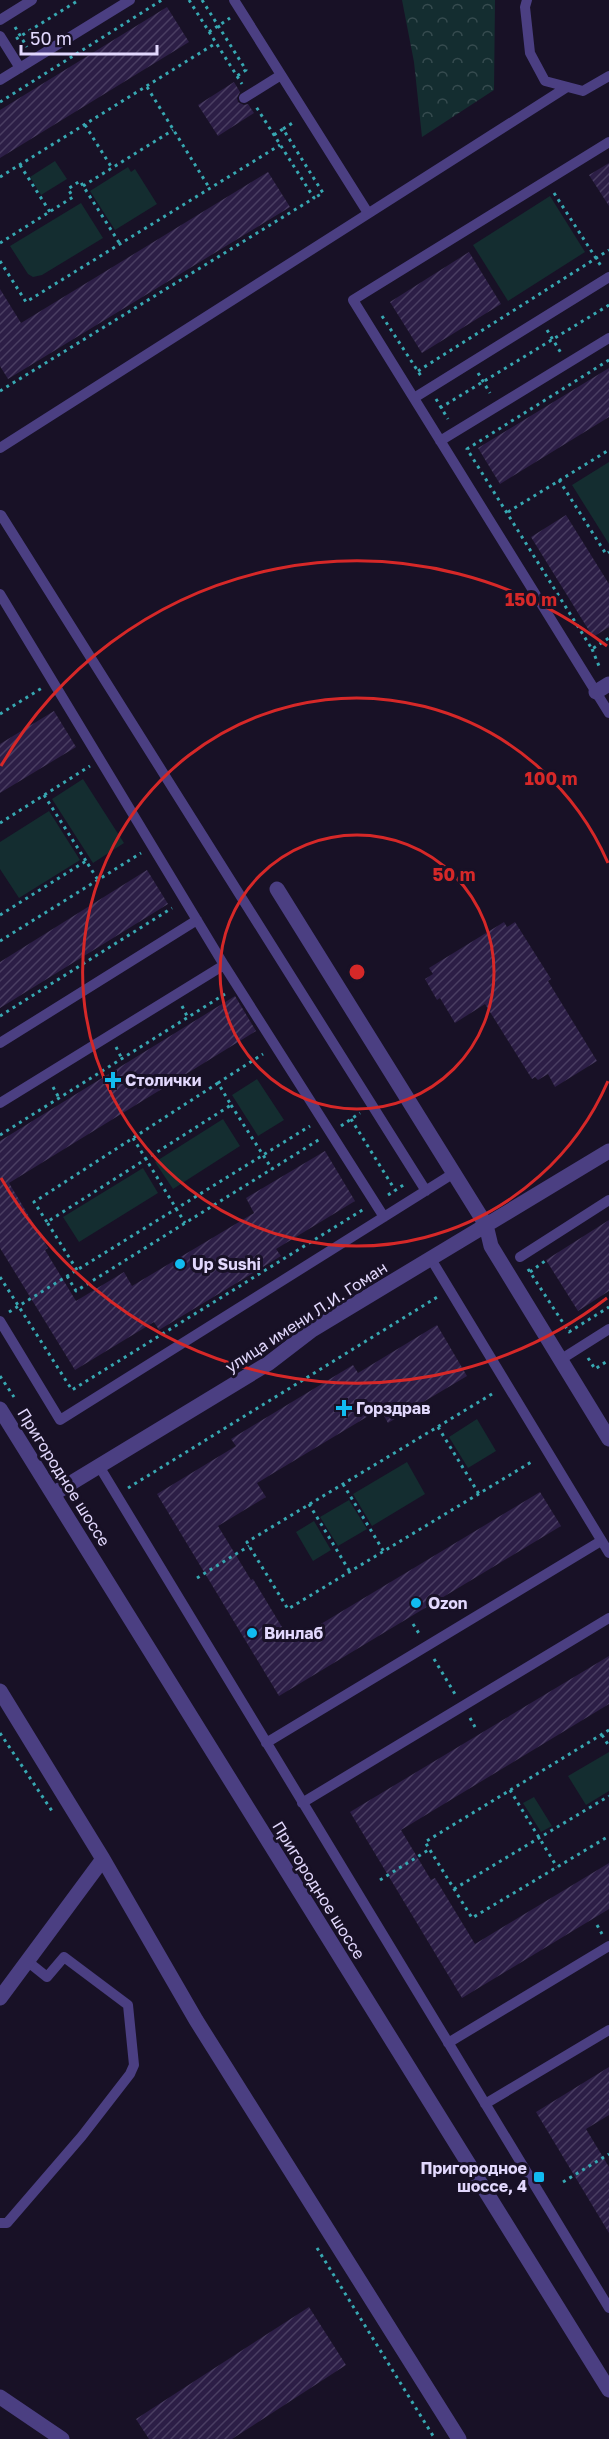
<svg xmlns="http://www.w3.org/2000/svg" width="609" height="2439" viewBox="0 0 609 2439" font-family="'Golos Text',sans-serif">
	<defs>
		<pattern id="forest-crowns" width="20" height="18" patternUnits="userSpaceOnUse" patternTransform="scale(1.5)"><rect width="20" height="18" fill="#142d30"/><path d="M2 6a3 3 0 1 1 6 0M12 15a3 3 0 1 1 6 0" fill="none" stroke="#364b4f"/></pattern>
		<pattern id="building-hatch" width="6" height="6" patternUnits="userSpaceOnUse" patternTransform="scale(1.5)"><rect width="6" height="6" fill="#2c1e46"/><path d="M-1 1l2-2M0 6l6-6M5 7l2-2" fill="none" stroke="#4a3e62"/></pattern>
	</defs>
	<rect width="100%" height="100%" fill="#181126"/>
	<path fill="#142d30" d="M55,161L67,179L41,195L30,177Z
		M128,167L131,172L135,169L157,204L115,230L90,191Z
		M550,196L585,252L508,301L473,245Z
		M81,203L103,238L42,275L33,277L28,274L10,246Z
		M609,462V544L572,485Z
		M83,779L124,843L93,863L52,799Z
		M49,811L80,860L19,898L0,869V842Z
		M257,1079L284,1120L258,1136L232,1095Z
		M223,1119L240,1146L173,1189L155,1162Z
		M143,1168L158,1193L79,1242L63,1217Z
		M477,1419L496,1451L468,1468L449,1437Z
		M407,1462L425,1494L372,1526L353,1494Z
		M349,1500L367,1529L338,1546L320,1517Z
		M314,1521L331,1550L313,1561L296,1532Z
		M609,1752V1791L586,1805L568,1776Z
		M534,1797L552,1826L541,1832L523,1803Z"/>
	<path fill="url(#forest-crowns)" d="M402,0H495L494,90L422,137L414,62Z"/>
	<path fill="url(#building-hatch)" d="M167,7L189,42L0,158V110Z
		M234,82L240,92L237,98L238,102L244,105L248,104L254,113L218,136L198,105Z
		M609,163V206L589,175Z
		M268,172L290,207L8,379L0,366V289L21,323Z
		M469,252L501,304L422,353L390,302Z
		M609,368V417L500,484L478,448Z
		M566,515L609,584V627L593,637L531,537Z
		M54,711L76,747L0,793V744Z
		M147,870L168,904L0,1008V962Z
		M504,922L507,927L515,922L551,979L548,981L597,1061L555,1087L548,1074L538,1080L535,1077L532,1079L485,1004L455,1023L440,998L437,1000L425,979L433,974L429,968Z
		M235,996L256,1031L9,1183L48,1248L45,1250L76,1301L124,1272L132,1286L254,1213L246,1198L325,1151L355,1201L276,1249L281,1256L159,1330L154,1322L75,1370L0,1248V1141Z
		M609,1220V1291L578,1311L546,1260Z
		M437,1325L467,1376L388,1423L380,1409L257,1483L266,1497L218,1526L251,1580L253,1579L291,1642L540,1492L561,1526L279,1696L157,1494L236,1446L231,1439L353,1365L358,1373Z
		M609,1656V1704L401,1830L431,1880L435,1878L475,1944L609,1863V1909L462,1998L350,1812Z
		M609,2067V2115L586,2129L609,2167V2233L536,2112Z
		M309,2307L346,2365L232,2439H149L136,2419Z"/>
	<g fill="none" stroke-linecap="round" stroke-linejoin="round">
		<path stroke="#37a8b2" stroke-width="3" stroke-dasharray="3 4.5" stroke-linecap="butt" d="M189,0L242,84
			M202,0L246,70L237,76
			M15,27L27,47
			M209,32L230,18
			M16,39L79,0
			M147,87L210,189
			M0,102L162,0
			M85,125L112,168
			M283,129L294,122
			M274,135L283,129L323,193L314,198
			M20,165L50,212
			M0,177L216,43
			M83,186L173,130
			M554,193L601,266
			M0,243L73,197L68,189L80,181L120,244
			M0,261L26,302L280,145
			M382,316L421,376
			M547,330L561,353
			M609,360L467,449L592,649L609,638
			M418,371L609,250
			M478,373L490,393
			M0,391L314,198L255,105
			M436,399L448,419
			M440,408L609,305
			M559,480L606,554L609,552
			M508,512L609,450
			M592,649L599,666
			M0,714L42,688
			M44,795L86,861
			M0,823L90,766
			M0,915L86,861L98,880
			M0,941L141,853
			M182,1006L188,1018
			M0,1016L172,908
			M116,1047L122,1059
			M53,1087L59,1098
			M231,1105L272,1169
			M351,1119L395,1190
			M341,1126L360,1113
			M0,1135L225,994
			M133,1138L185,1223
			M388,1195L405,1184
			M47,1222L34,1202L218,1083
			M528,1269L569,1332L609,1307
			M77,1270L47,1222L231,1105L218,1083L263,1054
			M530,1272L545,1261L543,1258
			M67,1276L76,1291L320,1139
			M0,1277L72,1390L364,1209
			M9,1312L310,1126
			M588,1358L595,1369L609,1360
			M0,1376L14,1397
			M492,1394L247,1542L249,1546L288,1609L533,1461
			M438,1427L479,1494
			M343,1484L384,1552
			M128,1488L439,1296
			M309,1504L350,1572
			M197,1578L249,1546
			M413,1624L420,1635
			M434,1659L455,1694
			M470,1718L475,1727
			M609,1730L425,1842L472,1918L609,1836
			M0,1733L54,1814
			M602,1735L609,1746
			M510,1790L557,1867
			M380,1880L430,1849
			M454,1889L609,1796
			M597,1925L602,1934
			M563,2182L609,2154
			M317,2248L435,2439"/>
		<path stroke="#4b3f82" stroke-width="10" d="M234,0L368,213
			M527,0L525,7L530,53L545,81L583,91L609,76
			M0,20L32,0
			M0,36L20,68
			M0,80L130,0
			M244,98L281,75
			M609,142L353,300L609,713
			M414,398L609,277
			M440,441L609,338
			M0,448L567,87
			M1,515L426,1191
			M0,594L224,965
			M0,1043L197,920
			M0,1103L224,965L384,1217
			M520,1257L609,1200
			M431,1259L609,1553
			M0,1321L60,1420L454,1173
			M560,1360L609,1329
			M99,1466L609,2308
			M266,1743L601,1541
			M302,1803L609,1618
			M448,2043L609,1946
			M485,2104L609,2030
			M0,2223H7L82,2136L130,2074L134,2065L128,2005L64,1957L47,1977L27,1961"/>
		<path stroke="#4b3f82" stroke-width="15" d="M596,692L609,684
			M277,889L486,1225L491,1246L609,1439
			M0,1409L609,2390
			M53,1494L269,1363L312,1330L609,1151
			M0,1691L103,1859L196,2020L459,2439
			M0,1998L103,1859
			M0,2397L62,2439"/>
	</g>
	<g fill="none" stroke="#d62828" stroke-width="3">
		<circle cx="357" cy="972" r="137"/>
		<path d="M608 1081A274 274 0 1 1 608 863"/>
		<path d="M607 1298A411 411 0 0 1 1 1178M1 766A411 411 0 0 1 607 646"/>
	</g>
	<g fill="#11bbf0" stroke="#181126" stroke-width="2">
		<path d="M110 1071h6v6h6v6h-6v6h-6v-6h-6v-6h6z"/>
		<circle cx="180" cy="1264" r="6"/>
		<path d="M341 1399h6v6h6v6h-6v6h-6v-6h-6v-6h6z"/>
		<circle cx="416" cy="1603" r="6"/>
		<circle cx="252" cy="1633" r="6"/>
		<rect x="533" y="2171" width="12" height="12" rx="3"/>
	</g>
	<g text-anchor="middle" dominant-baseline="central" stroke-width="6" stroke-linejoin="round" paint-order="stroke">
		<g font-size="16" font-weight="bold" fill="#e2d8fd" stroke="#181126" text-anchor="start">
			<text x="125" y="1080">Столички</text>
			<text x="192" y="1264">Up Sushi</text>
			<text x="356" y="1408">Горздрав</text>
			<text x="428" y="1603">Ozon</text>
			<text x="264" y="1633">Винлаб</text>
			<text x="527" y="2168" text-anchor="end">Пригородное<tspan x="527" dy="18">шоссе, 4</tspan></text>
		</g>
		<g font-size="16" fill="#e2d8fd" stroke="#181126">
			<text transform="translate(306 1317) rotate(-33)">улица имени Л.И. Гоман</text>
			<text transform="translate(64 1477) rotate(58)">Пригородное шоссе</text>
			<text transform="translate(319 1890) rotate(58)">Пригородное шоссе</text>
		</g>
	</g>
	<circle cx="357" cy="972" r="9" fill="#d62828" stroke="#181126" stroke-width="3"/>
	<g font-size="18" text-anchor="middle" font-weight="bold" fill="#d62828" stroke="#181126" stroke-width="6" stroke-linejoin="round" paint-order="stroke">
		<text x="531" y="606">150 m</text>
		<text x="551" y="785">100 m</text>
		<text x="454" y="881">50 m</text>
	</g>
	<path d="M21 45v9h136v-9" fill="none" stroke="#e2d8fd" stroke-width="3"/>
	<text x="30" y="45" font-size="18" fill="#e2d8fd" stroke="#181126" stroke-width="4.5" paint-order="stroke">50 m</text>
</svg>
